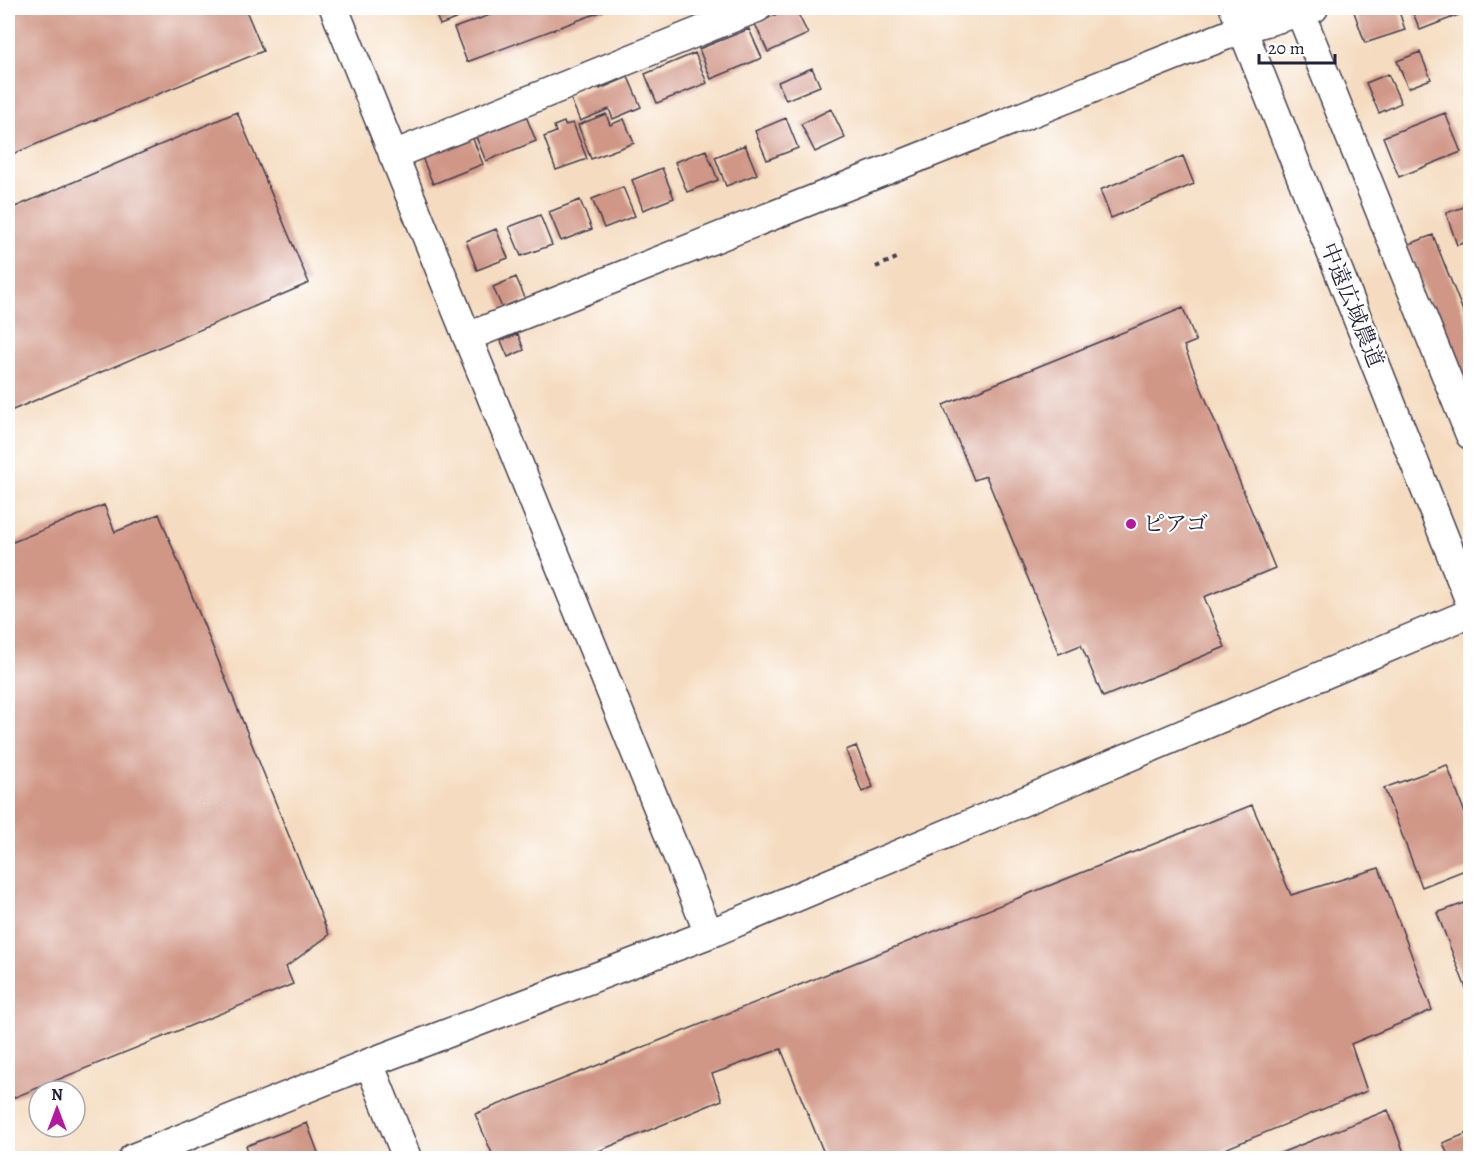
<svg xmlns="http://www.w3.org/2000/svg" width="1478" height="1166" viewBox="0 0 1478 1166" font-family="Alegreya,'Noto Serif JP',serif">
	<rect width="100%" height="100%" fill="#fff"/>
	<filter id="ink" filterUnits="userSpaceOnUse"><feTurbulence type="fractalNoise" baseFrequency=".0167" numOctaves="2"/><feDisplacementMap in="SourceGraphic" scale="12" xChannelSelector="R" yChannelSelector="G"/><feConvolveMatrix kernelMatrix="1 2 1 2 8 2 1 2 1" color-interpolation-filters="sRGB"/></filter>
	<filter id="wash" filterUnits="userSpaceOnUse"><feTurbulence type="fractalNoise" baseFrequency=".008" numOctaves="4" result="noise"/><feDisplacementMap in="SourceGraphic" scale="24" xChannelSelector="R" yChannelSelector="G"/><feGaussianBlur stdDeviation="1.35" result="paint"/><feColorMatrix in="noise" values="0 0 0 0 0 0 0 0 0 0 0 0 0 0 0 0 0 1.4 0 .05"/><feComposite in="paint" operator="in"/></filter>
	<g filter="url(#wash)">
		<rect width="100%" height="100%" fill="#f5dcc0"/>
		<g id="blocks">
			<path fill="#d09686" d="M8,8H245L263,51L8,156Z
				M433,8H465L468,14L440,25Z
				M509,8H611L467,62L454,28Z
				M792,8H795L808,34L768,52L755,24Z
				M1358,8H1398L1405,30L1365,43L1353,9Z
				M1411,8H1458L1461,14L1420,30Z
				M749,29L762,58L711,79L699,49Z
				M1420,52L1431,79L1408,88L1397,61Z
				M695,53L707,83L657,103L645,74Z
				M812,68L820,86L786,100L778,82Z
				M1388,74L1401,103L1379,113L1366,83Z
				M628,77L641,107L613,119L609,109L580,121L570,97L599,85L600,89Z
				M831,109L845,138L815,152L801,124Z
				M524,111L536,141L486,161L474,132Z
				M237,112L309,283L8,412V210Z
				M1445,113L1461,152L1399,177L1383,137Z
				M606,114L610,125L624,119L634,143L591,159L578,125Z
				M786,118L798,148L767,160L755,131Z
				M564,122L565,125L573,123L587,159L556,170L544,137L556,132L554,126Z
				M471,134L483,164L433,184L421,155Z
				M745,145L757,174L726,186L715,157Z
				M706,150L718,180L687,192L675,162Z
				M1183,156L1194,184L1111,218L1100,190Z
				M662,168L674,198L643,210L632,180Z
				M623,187L635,216L604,228L592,199Z
				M580,200L592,229L561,241L549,212Z
				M1470,205V241L1457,245L1446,213Z
				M540,215L552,245L521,256L509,227Z
				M496,229L508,258L477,270L466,241Z
				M1433,235L1470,329V405L1407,245Z
				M516,277L526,300L503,310L493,287Z
				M1183,308L1196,341L1184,346L1275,568L1204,597L1225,647L1103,697L1081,645L1059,654L986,476L974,480L943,405Z
				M518,334L524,350L508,357L501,341Z
				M104,505L115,532L159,514L329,935L286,967L293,984L8,1100V544Z
				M856,746L873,787L862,792L846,750Z
				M1447,765L1470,827V868L1422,887L1384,788Z
				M1252,805L1291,895L1379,868L1432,1010L1351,1044L1367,1091L1203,1158H826L781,1049L712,1074L722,1100L582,1158H494L475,1114Z
				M1470,901V999L1437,913Z
				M1388,1110L1406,1158H1268Z
				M307,1123L320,1158H251L246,1146Z
				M1470,1132V1158H1449L1443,1143Z"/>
		</g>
	</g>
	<g filter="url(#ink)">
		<use href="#blocks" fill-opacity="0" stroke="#423e4f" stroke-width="1.5"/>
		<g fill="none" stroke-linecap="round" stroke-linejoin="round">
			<defs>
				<path id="minor" d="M334,8L709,934
					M1234,8L1470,602
					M1300,12L1470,435
					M393,155L757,8
					M467,337L1242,29L1314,8
					M369,1063L407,1158
					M133,1158L369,1063L709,934L1470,613"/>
			</defs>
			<use href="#minor" stroke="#423e4f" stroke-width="31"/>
			<path stroke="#423e4f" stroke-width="4" stroke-dasharray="4.5 4.5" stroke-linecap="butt" d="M876,267L899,257"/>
			<use href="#minor" stroke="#fff" stroke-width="28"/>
		</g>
	</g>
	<circle fill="#b5179e" stroke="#fff" stroke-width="2" cx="1131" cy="524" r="6"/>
	<g text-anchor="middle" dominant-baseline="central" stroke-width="4.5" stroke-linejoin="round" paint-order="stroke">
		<g font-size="22" fill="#22223b" stroke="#fff">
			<text transform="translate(1352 305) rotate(68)">中遠広域農道</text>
		</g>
		<g font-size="22" fill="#22223b" stroke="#fff" text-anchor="start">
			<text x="1143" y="524">ピアゴ</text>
		</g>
	</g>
	<rect width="1478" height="1166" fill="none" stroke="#fff" stroke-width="30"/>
	<g transform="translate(57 1109)"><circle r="28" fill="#ffffff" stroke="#a7a7b1" stroke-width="1.5"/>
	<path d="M0-4.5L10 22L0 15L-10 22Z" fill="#b5179e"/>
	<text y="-9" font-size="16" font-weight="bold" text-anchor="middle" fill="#22223b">N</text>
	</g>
	<path d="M1259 54v9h76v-9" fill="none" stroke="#22223b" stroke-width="3"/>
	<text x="1268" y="54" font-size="18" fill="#22223b" stroke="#ffffff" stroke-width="4.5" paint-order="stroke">20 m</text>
</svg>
